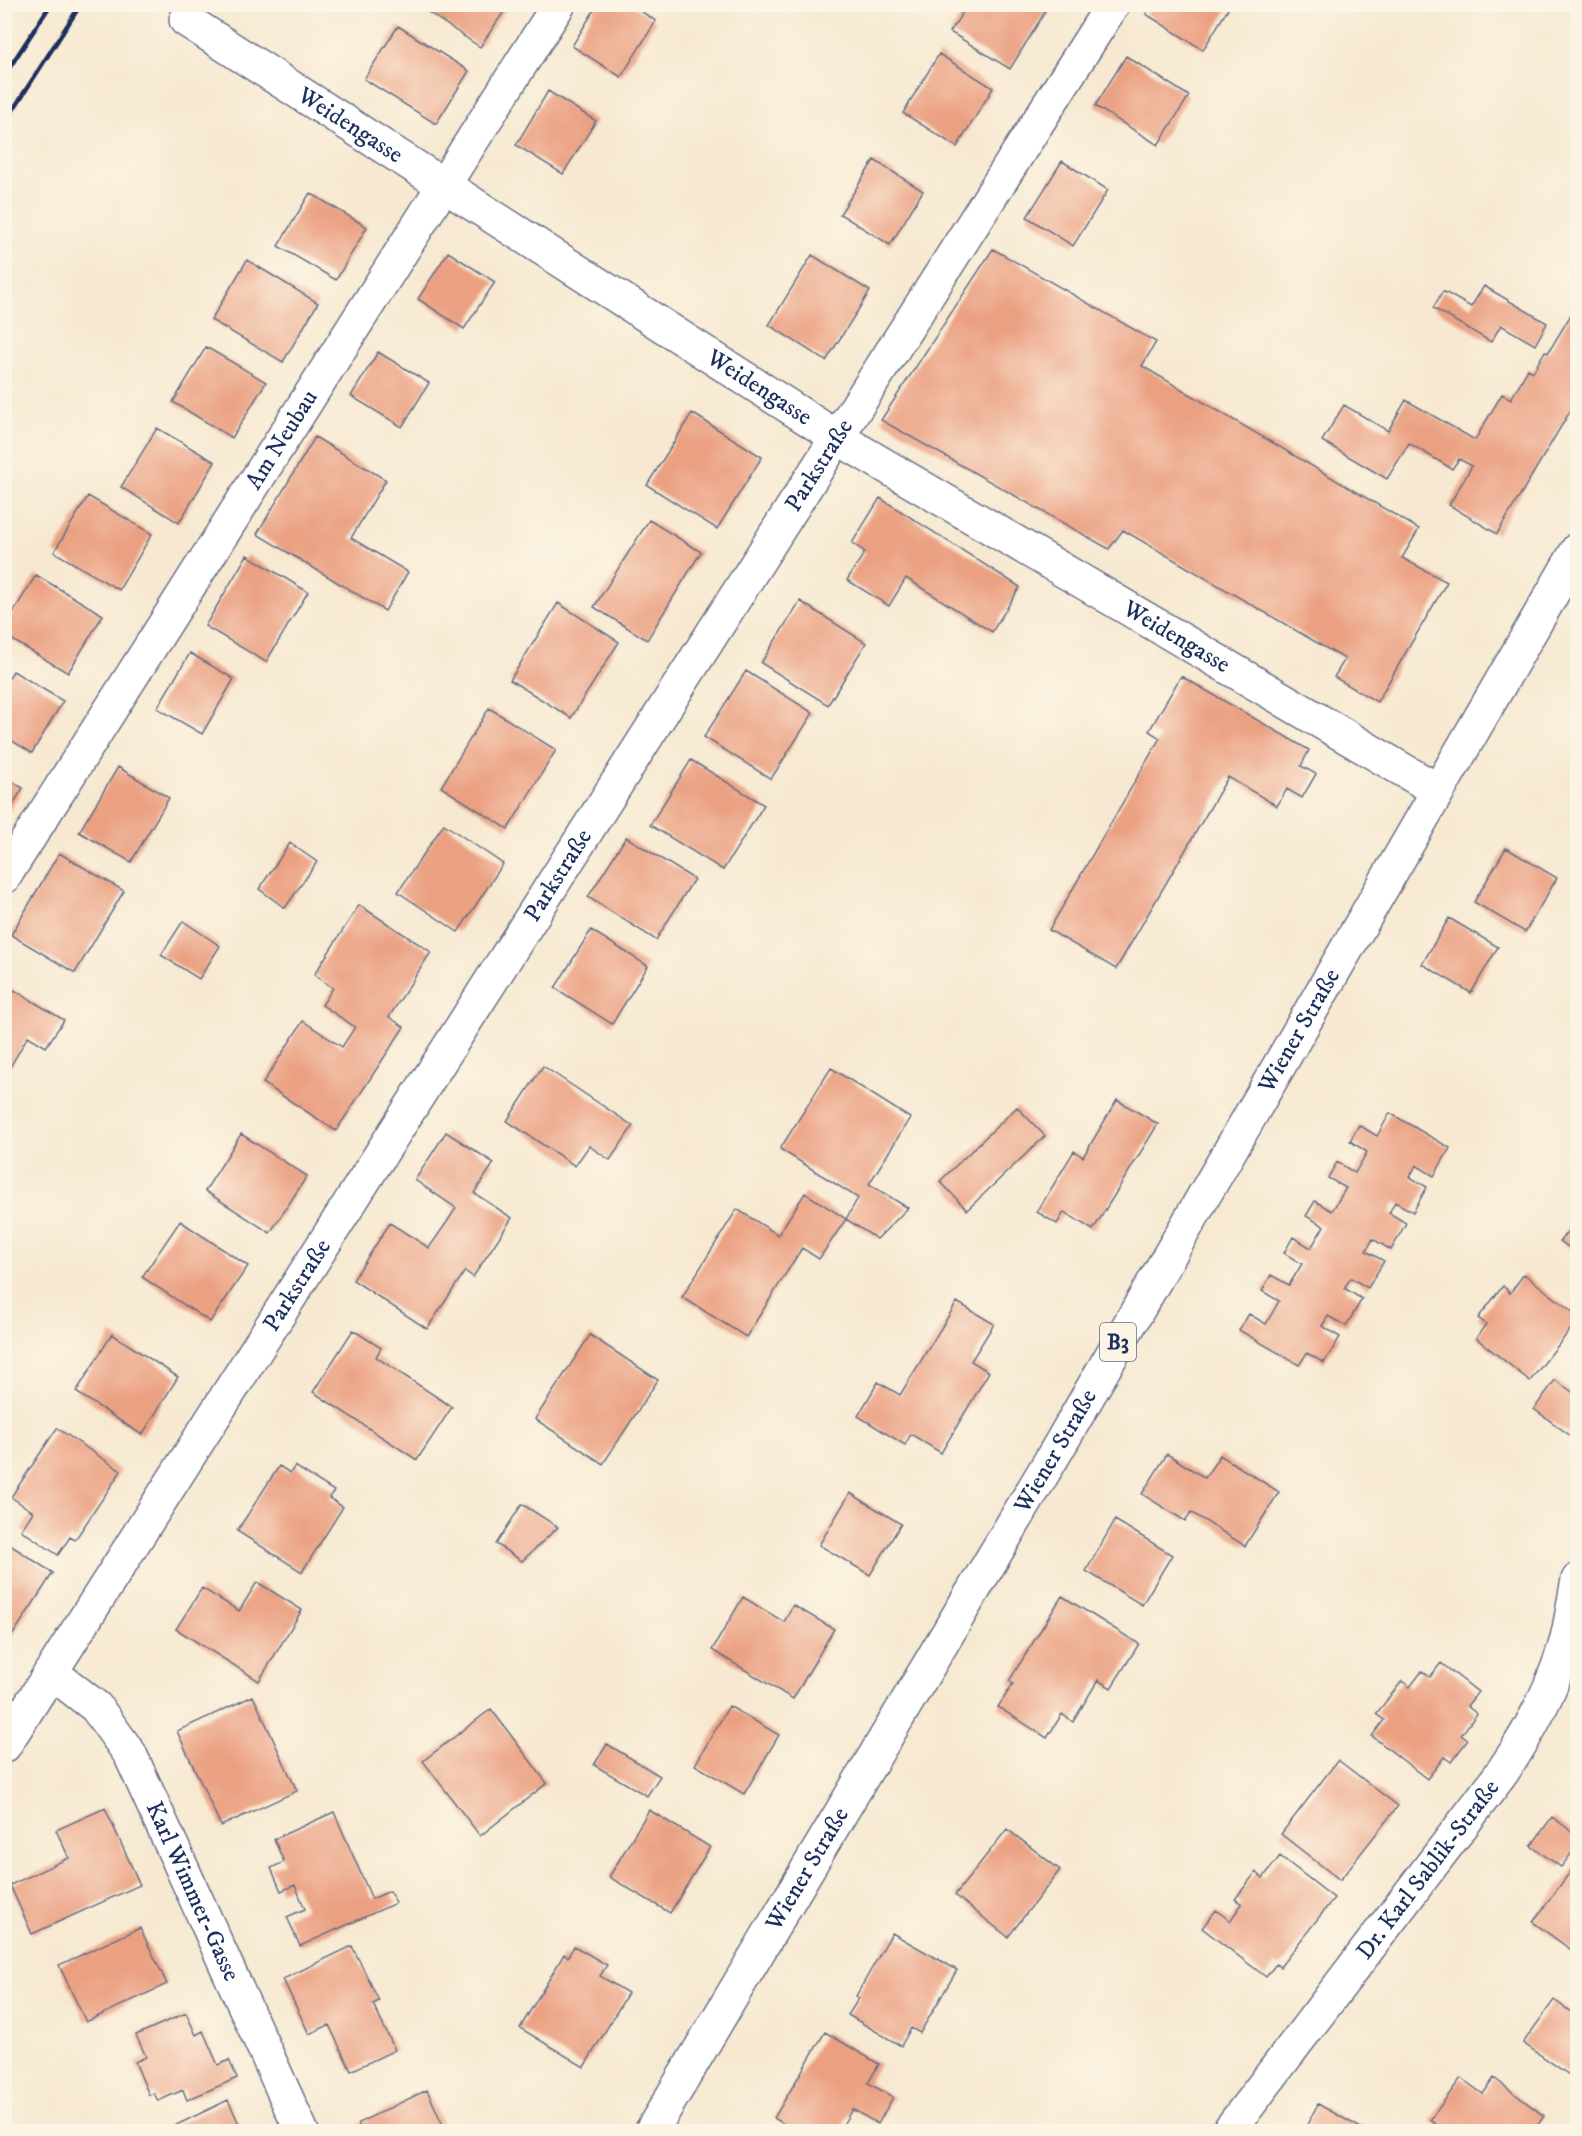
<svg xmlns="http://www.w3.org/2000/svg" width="1582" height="2136" viewBox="0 0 1582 2136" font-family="'IM FELL DW Pica',serif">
	<rect width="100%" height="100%" fill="#fcf5e5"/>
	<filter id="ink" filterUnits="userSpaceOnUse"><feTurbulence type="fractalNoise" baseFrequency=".0167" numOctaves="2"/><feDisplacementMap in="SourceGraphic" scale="12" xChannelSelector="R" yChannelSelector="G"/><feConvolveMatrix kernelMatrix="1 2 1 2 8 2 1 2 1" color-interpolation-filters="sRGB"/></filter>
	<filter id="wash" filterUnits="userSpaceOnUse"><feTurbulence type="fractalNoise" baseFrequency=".008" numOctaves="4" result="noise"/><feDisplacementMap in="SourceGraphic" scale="24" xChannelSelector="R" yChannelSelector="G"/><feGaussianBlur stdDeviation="1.35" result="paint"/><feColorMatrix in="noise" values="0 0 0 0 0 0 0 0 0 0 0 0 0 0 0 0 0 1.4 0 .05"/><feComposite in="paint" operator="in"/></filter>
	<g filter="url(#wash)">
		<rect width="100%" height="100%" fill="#f7e9d1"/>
		<g id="blocks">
			<path fill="#eba082" d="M425,4H509L480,47L422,8Z
				M598,4H630L656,21L621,77L572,46Z
				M968,4H1034L1045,12L1010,69L950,32Z
				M1152,4H1231L1203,50L1146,14Z
				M398,26L469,71L436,124L364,79Z
				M939,54L993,88L957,147L903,113Z
				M1126,56L1189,96L1158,145L1095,106Z
				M548,91L596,121L563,174L516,145Z
				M874,160L923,191L890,245L840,214Z
				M1062,161L1108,190L1073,246L1027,217Z
				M310,193L367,227L336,280L278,246Z
				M993,249L1156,342L1142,366L1419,529L1402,558L1447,582L1377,702L1334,677L1345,659L1123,530L1109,549L881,420Z
				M448,252L495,282L464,329L418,299Z
				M812,255L870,291L826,361L769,325Z
				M247,260L318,303L283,362L211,320Z
				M1484,286L1547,323L1535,345L1501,325L1491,342L1433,308L1443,291L1471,307Z
				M1578,303V387L1573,394L1578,398L1497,534L1449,505L1472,466L1459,459L1452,469L1409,443L1387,479L1322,441L1344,405L1388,431L1406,400L1475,440L1502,394L1511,399L1528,369L1533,372L1545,351L1548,353Z
				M206,347L266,382L232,438L173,402Z
				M378,352L429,383L402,427L351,396Z
				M692,413L762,457L717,529L647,485Z
				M157,428L215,462L179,523L121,487Z
				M315,437L386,480L351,538L408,572L385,611L257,534Z
				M88,496L152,534L119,590L54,552Z
				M880,498L1020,587L992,632L906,578L889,606L847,580L865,552L852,543Z
				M649,520L701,552L647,640L594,607Z
				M247,555L308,592L266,662L205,626Z
				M36,575L103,615L68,673L4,635V627Z
				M800,601L866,643L828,705L761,663Z
				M558,603L619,642L571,718L510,680Z
				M190,653L234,679L202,734L157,708Z
				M13,671L63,701L32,753L4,736V686Z
				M746,671L813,713L771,779L704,737Z
				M1181,676L1309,750L1301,766L1316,774L1302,798L1287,789L1277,806L1228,777L1116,969L1049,930L1160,738L1149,731Z
				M489,708L556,750L508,829L441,787Z
				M691,760L764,805L723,870L650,825Z
				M118,767L169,798L131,862L79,832Z
				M4,777L23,788L4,819Z
				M444,824L503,864L458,932L398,892Z
				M626,837L694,879L656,940L588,897Z
				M290,843L317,862L285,908L259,889Z
				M1506,848L1557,878L1525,932L1474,902Z
				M59,853L124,891L75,973L11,935Z
				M359,905L431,952L389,1017L404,1027L336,1131L263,1083L303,1021L342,1047L355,1027L322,1005L333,988L314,975Z
				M1449,918L1498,947L1471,993L1422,964Z
				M183,921L220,946L199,979L161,955Z
				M591,930L648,966L612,1024L555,988Z
				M4,984L64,1020L46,1047L28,1036L9,1069L4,1066Z
				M543,1066L633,1126L610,1160L589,1146L575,1166L507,1121Z
				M831,1068L910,1118L869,1184L908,1208L877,1239L846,1219L819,1259L802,1248L746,1337L682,1297L737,1209L778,1235L805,1193L846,1219L858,1198L780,1149Z
				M1117,1100L1158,1124L1093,1230L1064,1212L1057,1224L1037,1212L1074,1151L1083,1157Z
				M1017,1107L1045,1136L967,1210L940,1181Z
				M1390,1113L1450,1148L1434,1176L1416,1165L1410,1177L1427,1187L1413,1212L1395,1202L1389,1213L1406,1223L1391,1250L1373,1239L1366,1251L1384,1261L1368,1288L1351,1278L1344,1288L1362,1299L1346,1326L1328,1316L1322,1326L1340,1337L1324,1363L1307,1353L1299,1365L1239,1330L1249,1314L1266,1324L1279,1301L1262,1291L1271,1275L1289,1285L1302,1264L1284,1253L1293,1237L1311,1248L1324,1226L1306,1216L1315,1201L1332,1211L1346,1188L1328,1178L1337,1162L1355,1173L1367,1152L1350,1141L1359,1125L1377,1136Z
				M446,1132L494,1163L474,1193L512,1218L473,1277L465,1271L427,1329L353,1280L390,1223L429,1248L447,1222L456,1208L415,1180Z
				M241,1134L307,1176L270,1233L205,1191Z
				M1578,1217V1254L1560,1241Z
				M180,1221L248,1266L210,1322L142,1277Z
				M1524,1274L1578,1316V1320L1530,1381L1476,1338L1486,1324L1478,1318L1503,1286L1510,1293Z
				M957,1302L994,1324L971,1361L989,1372L941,1453L911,1434L905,1445L858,1416L878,1382L900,1395Z
				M353,1330L381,1348L376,1357L452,1407L417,1460L313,1392Z
				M112,1334L178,1377L142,1435L76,1392Z
				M590,1335L658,1380L603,1464L535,1419Z
				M1555,1380L1578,1396V1426L1575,1439L1534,1409Z
				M57,1428L121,1471L75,1540L70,1537L58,1555L21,1530L33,1512L11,1497Z
				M1167,1454L1205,1478L1220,1455L1279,1492L1245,1546L1191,1512L1185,1521L1142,1494Z
				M279,1466L290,1473L295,1466L334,1491L329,1498L343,1507L302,1572L237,1531Z
				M850,1493L901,1524L870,1575L819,1545Z
				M522,1504L558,1527L522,1561L496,1544Z
				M1115,1520L1172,1555L1142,1605L1086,1571Z
				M4,1541L53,1573L8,1642L4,1640Z
				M257,1582L302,1610L259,1681L176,1629L202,1588L239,1611Z
				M1062,1596L1139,1644L1111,1688L1098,1680L1073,1722L1062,1714L1047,1738L998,1707L1013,1684L1009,1681Z
				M743,1597L784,1622L793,1605L834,1629L793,1699L712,1650Z
				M1441,1663L1478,1692L1467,1706L1477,1714L1461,1735L1468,1740L1451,1762L1444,1757L1427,1779L1372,1736L1384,1720L1376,1714L1402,1681L1410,1687L1422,1671L1430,1677Z
				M253,1696L297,1791L221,1826L177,1731Z
				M729,1706L779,1735L744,1794L695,1765Z
				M491,1709L547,1783L480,1836L423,1761Z
				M607,1744L660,1776L647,1796L594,1765Z
				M1338,1760L1398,1806L1340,1880L1281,1834Z
				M105,1808L140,1885L32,1934L10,1885L69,1858L56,1830Z
				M649,1810L710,1847L670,1913L609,1877Z
				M334,1812L372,1899L390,1891L396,1903L300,1946L287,1917L305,1909L295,1885L281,1891L271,1868L284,1862L274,1839Z
				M1552,1817L1578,1836V1845L1561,1867L1531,1846Z
				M1007,1829L1060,1870L1008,1937L955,1895Z
				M1280,1856L1334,1898L1280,1967L1276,1964L1266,1977L1202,1928L1216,1910L1230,1921L1242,1904L1235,1899L1256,1872L1263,1878Z
				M1576,1864L1578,1865V1955L1533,1922Z
				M140,1928L167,1984L86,2022L59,1965Z
				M892,1933L957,1970L920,2033L911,2028L901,2046L848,2015L859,1998L856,1996Z
				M352,1946L379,2001L373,2004L395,2050L351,2071L329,2025L309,2034L283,1979Z
				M574,1946L607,1965L600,1976L628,1993L584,2067L520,2028L564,1954L568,1957Z
				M1554,2000L1578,2017V2081L1523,2043Z
				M186,2013L196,2035L203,2031L218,2065L229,2060L237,2078L187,2100L183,2090L158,2101L154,2093L149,2095L135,2062L146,2057L136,2035Z
				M825,2032L879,2064L868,2083L893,2097L878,2124L852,2109L839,2132H797L774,2118Z
				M1461,2078L1483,2094L1494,2078L1544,2116L1533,2132H1445L1430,2120Z
				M427,2090L446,2132H362L358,2123Z
				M228,2100L243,2132H162Z
				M1318,2104L1368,2132H1303Z"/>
		</g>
	</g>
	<g filter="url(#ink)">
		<use href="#blocks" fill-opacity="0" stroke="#687086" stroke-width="1.5"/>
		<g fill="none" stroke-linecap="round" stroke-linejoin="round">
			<defs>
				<g id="minor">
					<path id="s1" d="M186,20L838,438L1437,790"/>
					<path id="s2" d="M4,877L559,4"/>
					<path id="s3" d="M51,1672L96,1707L130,1754L302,2132"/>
					<path id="s4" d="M4,1746L1113,4"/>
					<path id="s5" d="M1228,2132L1501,1774C1528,1735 1550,1694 1564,1649C1571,1627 1573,1603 1578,1580"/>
				</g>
				<g id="primary">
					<path id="s6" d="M651,2132L1058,1448L1578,549"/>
				</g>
			</defs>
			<use href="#minor" stroke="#687086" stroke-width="36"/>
			<use href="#primary" stroke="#687086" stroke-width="36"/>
			<use href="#minor" stroke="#fff" stroke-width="33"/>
			<use href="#primary" stroke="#fff" stroke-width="33"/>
			<path stroke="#1b2f5e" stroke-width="4.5" d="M4,76L51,4
				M4,124L81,4"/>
		</g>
	</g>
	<g text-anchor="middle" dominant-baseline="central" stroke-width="5" stroke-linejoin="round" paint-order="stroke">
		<rect fill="#fcf5e5" stroke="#5e6a86" stroke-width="1.5" x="1100" y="1323" width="36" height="38" rx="4.5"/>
		<g font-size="22" font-weight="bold" fill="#1b2f5e">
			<text x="1118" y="1342">B3</text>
		</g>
		<g font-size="24" fill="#1b2f5e" stroke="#fcf5e5">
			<text stroke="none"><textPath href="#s1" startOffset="195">Weidengasse</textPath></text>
			<text stroke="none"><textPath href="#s1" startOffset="681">Weidengasse</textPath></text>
			<text stroke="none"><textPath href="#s2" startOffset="518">Am Neubau</textPath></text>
			<text stroke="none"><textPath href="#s4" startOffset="1518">Parkstraße</textPath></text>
			<text stroke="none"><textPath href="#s1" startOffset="1167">Weidengasse</textPath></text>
			<text stroke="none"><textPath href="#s4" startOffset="1032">Parkstraße</textPath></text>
			<text stroke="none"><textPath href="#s6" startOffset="1278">Wiener Straße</textPath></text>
			<text stroke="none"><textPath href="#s4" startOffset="546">Parkstraße</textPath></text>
			<text stroke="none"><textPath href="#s6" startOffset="792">Wiener Straße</textPath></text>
			<text stroke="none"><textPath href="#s6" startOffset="306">Wiener Straße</textPath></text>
			<text stroke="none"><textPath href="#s5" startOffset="330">Dr. Karl Sablik-Straße</textPath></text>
			<text stroke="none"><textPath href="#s3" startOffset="266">Karl Wimmer-Gasse</textPath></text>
		</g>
	</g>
	<rect width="1582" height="2136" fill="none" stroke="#fcf5e5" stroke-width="24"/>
</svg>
